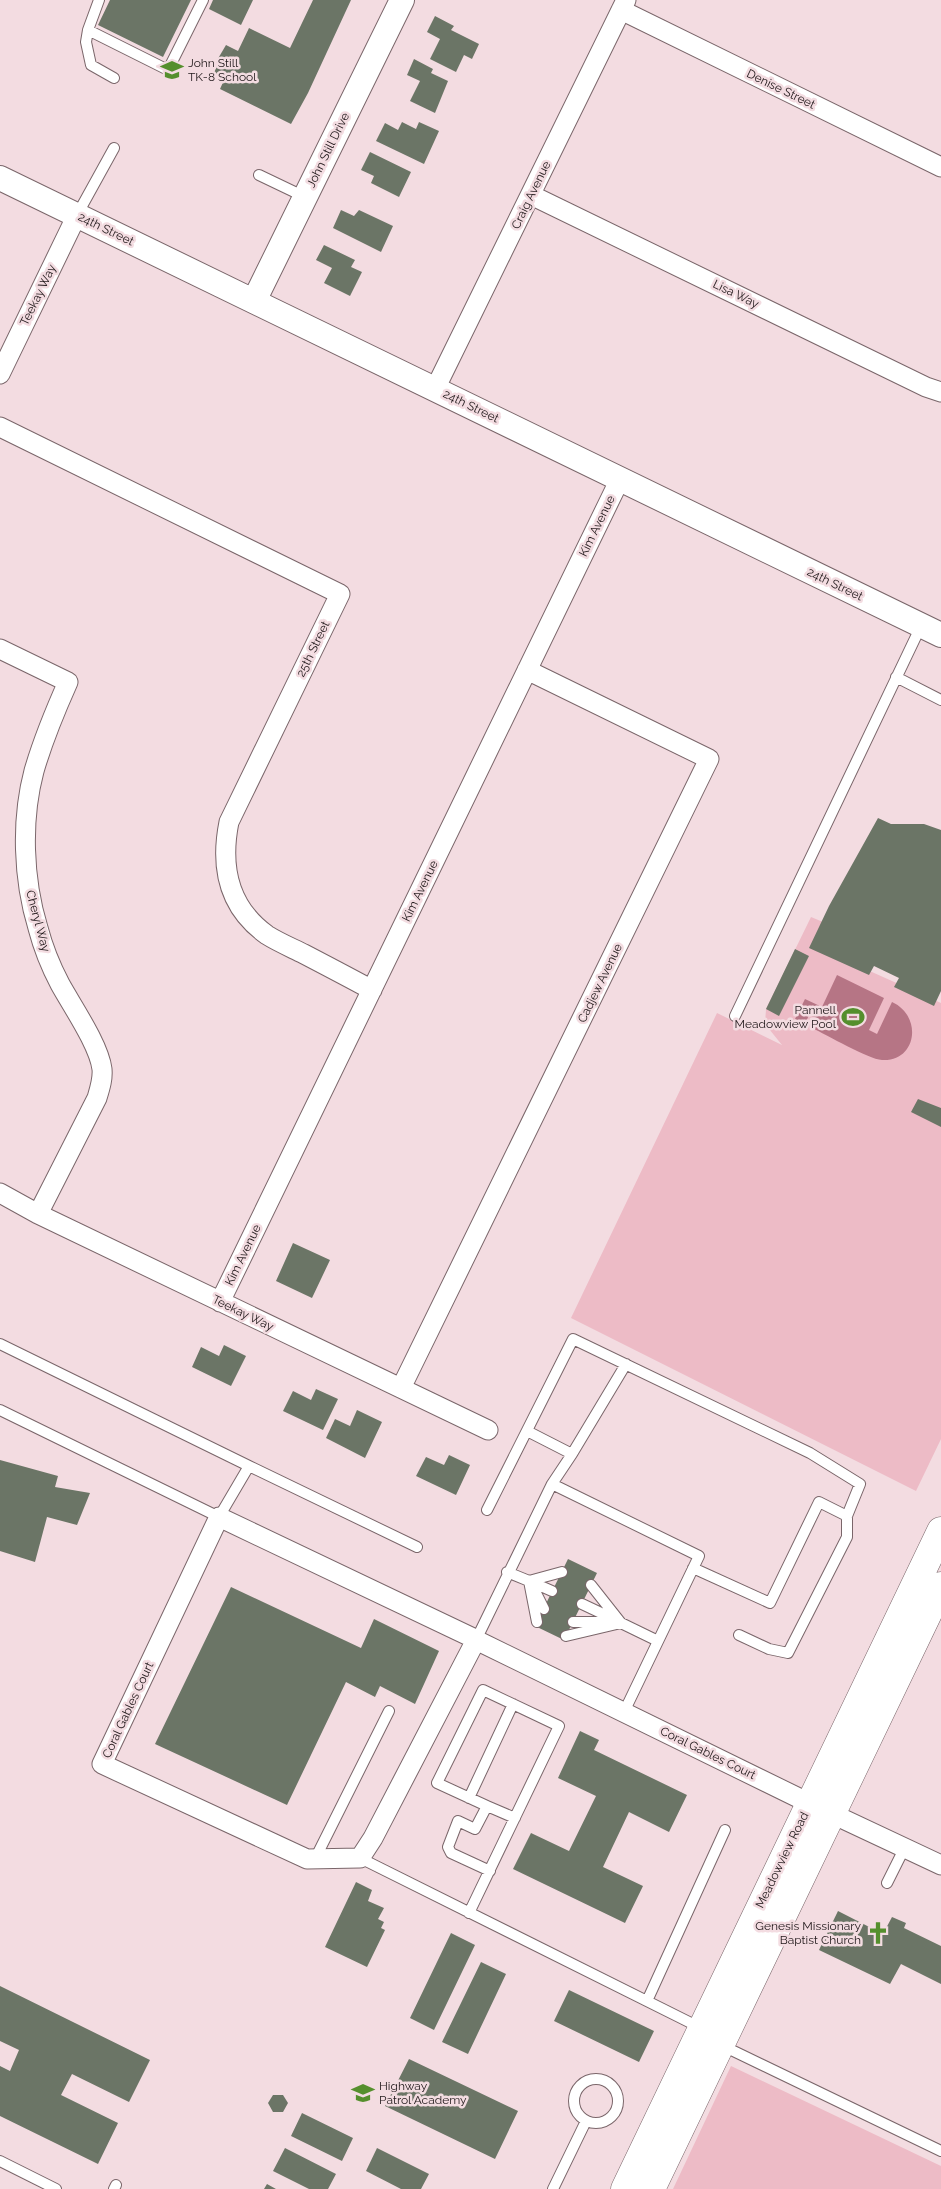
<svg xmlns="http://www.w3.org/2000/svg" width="941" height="2189" viewBox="0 0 941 2189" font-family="Raleway,sans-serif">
	<rect width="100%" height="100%" fill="#f3dce1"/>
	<path fill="#edbbc6" d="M811,917L823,922L814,946L941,1003V1439L916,1491L571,1318L717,1013L782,1045L765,1024L766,1009Z
		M731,2066L941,2166V2189H673Z"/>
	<path fill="#b67585" d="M837,975L884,998L869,1030L877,1034L892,1002C923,1016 917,1062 882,1060C868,1059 827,1035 812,1028L817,1018L809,1015L805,1024L795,1019L805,999L822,1007Z"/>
	<path fill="#6b7566" d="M110,0H191L163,57L98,25Z
		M213,0H253L241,25L209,9Z
		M313,0H351L308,93L291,124L220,89L225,78L214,73L218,63L216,62L226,45L238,51L249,28L290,48Z
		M435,16L454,26L451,30L479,44L472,59L464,55L456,72L430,59L440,39L427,32Z
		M414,59L433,69L431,73L448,81L435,113L410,101L420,81L407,75Z
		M402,122L416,129L419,122L439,131L424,164L376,141L385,123L398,130Z
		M370,152L411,172L399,197L371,183L374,176L361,170Z
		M341,210L354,216L359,210L393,226L381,252L333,228Z
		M324,245L355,260L351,267L362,272L350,296L324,283L332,268L316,260Z
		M878,818L891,824H924L941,830V991L934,1006L894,987L899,978L874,966L869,975L809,948L829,906Z
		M795,949L809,956L779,1016L766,1009Z
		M918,1099L941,1108V1127L911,1112Z
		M293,1243L330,1260L312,1298L276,1281Z
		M224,1345L246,1356L231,1386L192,1367L201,1347L219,1356Z
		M316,1389L338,1399L323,1430L283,1411L293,1391L311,1400Z
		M357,1410L382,1422L365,1458L326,1438L335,1419L350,1426Z
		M449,1455L470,1465L456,1495L416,1476L426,1457L444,1465Z
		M0,1460L58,1476L55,1487L90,1493L77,1525L47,1517L35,1562L0,1551Z
		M568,1559L597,1573L564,1640L535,1626Z
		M231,1587L361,1648L374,1619L439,1651L415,1704L380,1686L375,1697L346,1682L287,1805L155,1744Z
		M580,1731L599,1740L594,1750L687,1795L669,1832L629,1812L603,1867L643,1886L625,1923L513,1869L531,1833L569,1851L596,1796L558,1778Z
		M356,1882L372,1890L368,1901L384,1908L378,1919L384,1922L381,1928L385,1930L367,1967L325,1947Z
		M838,1911L883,1934L892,1917L906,1923L904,1928L941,1946V1984L901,1964L890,1984L819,1950Z
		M451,1933L475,1945L434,2030L410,2018Z
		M481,1962L506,1974L468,2054L442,2042Z
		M0,1986L150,2060L129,2102L72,2074L61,2095L118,2123L98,2164L0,2116V2066L10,2071L19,2050L0,2041Z
		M569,1990L654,2031L639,2062L554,2021Z
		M409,2059L518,2111L495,2159L385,2106Z
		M273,2095H283L288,2103L283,2112H273L268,2103Z
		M302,2113L353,2138L342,2161L291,2136Z
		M285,2148L336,2174L328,2189H309L273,2171Z
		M377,2148L429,2174L421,2189H401L366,2171Z
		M267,2184L276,2189H264Z"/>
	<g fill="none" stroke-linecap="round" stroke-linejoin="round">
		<defs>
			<path id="service" d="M99,0L88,30L168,70L203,0
				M88,30L86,42L91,65L114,78
				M259,175L305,197
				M77,215L114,148
				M896,677L941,700
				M735,1016L921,626
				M0,1344L249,1466L219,1517L0,1410
				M527,1431L572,1454L626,1364
				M249,1466L417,1547
				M552,1484L699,1556L624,1712
				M487,1510L573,1339L810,1453L860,1484L847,1516L819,1502L770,1603L693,1568
				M507,1572L529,1581L562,1572
				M529,1581L537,1622
				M529,1581L552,1591
				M591,1585L621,1623L658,1641
				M536,1593L544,1609
				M582,1604L618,1621
				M573,1622H605
				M739,1635L769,1649L788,1653L847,1537V1516
				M566,1636L621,1623
				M476,1640L552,1484L572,1454
				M469,1798L513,1704
				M487,1806L515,1818
				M360,1858L701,2028
				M315,1859L389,1711
				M887,1883L905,1847
				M469,1913C499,1851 529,1788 559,1726L483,1690L437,1783L487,1806L475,1829L458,1821L448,1847L451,1853L490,1871
				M647,2001L725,1830
				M721,2045L941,2151
				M574 2101a22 22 0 1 1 44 0a22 22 0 1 1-44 0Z
				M0,2161L56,2189
				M114,2189L116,2185
				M553,2189L586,2121"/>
			<path id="minor" d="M621,10L941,167
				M531,195L926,387L941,392
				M0,374L77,215
				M435,389L626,0
				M0,427L340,594L229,822C220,867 228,907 267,935C278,942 292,948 304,954C327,966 350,978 372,990
				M0,649L68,682C55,711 43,740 34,771C21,820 23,879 38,928C43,947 51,967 60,984C72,1006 99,1045 102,1069C103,1079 100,1088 97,1098L38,1214
				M0,1193L38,1214L488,1430
				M220,1302L620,479
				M401,1388L709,759L527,670
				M476,1640L373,1838L360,1858L307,1859L102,1764L219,1517L471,1637L476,1640L809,1803L941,1865"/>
			<path id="tertiary" d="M0,178L941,635
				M254,301L402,0"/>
			<path id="secondary" d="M625,2189L941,1531
				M651,2189L941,1586"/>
		</defs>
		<use href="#service" stroke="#7a666a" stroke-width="12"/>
		<use href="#minor" stroke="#7a666a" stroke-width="21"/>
		<use href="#tertiary" stroke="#7a666a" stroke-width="26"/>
		<use href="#secondary" stroke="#7a666a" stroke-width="29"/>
		<use href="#service" stroke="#fff" stroke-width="10"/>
		<use href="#minor" stroke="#fff" stroke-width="19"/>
		<use href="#tertiary" stroke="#fff" stroke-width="24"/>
		<use href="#secondary" stroke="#fff" stroke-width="28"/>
	</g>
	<defs>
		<symbol id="school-bare" viewBox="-9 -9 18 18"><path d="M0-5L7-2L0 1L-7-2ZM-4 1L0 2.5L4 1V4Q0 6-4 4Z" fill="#558f2d" stroke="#f3dce1" stroke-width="2.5" paint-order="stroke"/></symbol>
		<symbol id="stadium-bare" viewBox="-9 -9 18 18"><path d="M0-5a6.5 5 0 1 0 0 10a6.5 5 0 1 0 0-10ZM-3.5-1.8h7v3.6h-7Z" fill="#558f2d" stroke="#f3dce1" stroke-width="2.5" paint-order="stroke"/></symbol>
		<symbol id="church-bare" viewBox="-9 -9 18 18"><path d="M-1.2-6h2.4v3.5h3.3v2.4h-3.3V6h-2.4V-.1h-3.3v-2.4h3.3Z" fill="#558f2d" stroke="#f3dce1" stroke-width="2.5" paint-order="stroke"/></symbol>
		<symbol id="university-bare" viewBox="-9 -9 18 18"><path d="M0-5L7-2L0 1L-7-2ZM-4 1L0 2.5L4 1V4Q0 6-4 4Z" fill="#558f2d" stroke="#f3dce1" stroke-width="2.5" paint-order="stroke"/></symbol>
	</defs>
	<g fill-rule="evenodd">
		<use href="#school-bare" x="156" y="54" width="32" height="32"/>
		<use href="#stadium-bare" x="837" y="1001" width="32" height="32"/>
		<use href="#church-bare" x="862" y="1917" width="32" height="32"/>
		<use href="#university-bare" x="347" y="2077" width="32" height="32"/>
	</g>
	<g text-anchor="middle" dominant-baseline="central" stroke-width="5" stroke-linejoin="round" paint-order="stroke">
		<g font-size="12" fill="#20181a" stroke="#f3dce1" text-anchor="start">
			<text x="188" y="63">John Still<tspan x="188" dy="14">TK-8 School</tspan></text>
			<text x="836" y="1010" text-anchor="end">Pannell<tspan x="836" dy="14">Meadowview Pool</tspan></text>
			<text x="861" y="1926" text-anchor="end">Genesis Missionary<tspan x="861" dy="14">Baptist Church</tspan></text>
			<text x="379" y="2086">Highway<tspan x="379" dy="14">Patrol Academy</tspan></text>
		</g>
		<g font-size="12" fill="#20181a" stroke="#f3dce1">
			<text transform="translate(781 89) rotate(26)">Denise Street</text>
			<text transform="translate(328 150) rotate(-64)">John Still Drive</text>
			<text transform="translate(531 195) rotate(-64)">Craig Avenue</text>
			<text transform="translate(106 229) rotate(26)">24th Street</text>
			<text transform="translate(736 294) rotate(26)">Lisa Way</text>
			<text transform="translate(38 295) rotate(-64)">Teekay Way</text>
			<text transform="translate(471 406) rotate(26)">24th Street</text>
			<text transform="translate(597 526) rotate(-64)">Kim Avenue</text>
			<text transform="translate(835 584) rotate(26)">24th Street</text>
			<text transform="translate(313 649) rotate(-64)">25th Street</text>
			<text transform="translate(420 891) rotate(-64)">Kim Avenue</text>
			<text transform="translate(38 921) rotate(75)">Cheryl Way</text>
			<text transform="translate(600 983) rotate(-64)">Cadjew Avenue</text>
			<text transform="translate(243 1255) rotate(-64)">Kim Avenue</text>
			<text transform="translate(243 1313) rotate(26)">Teekay Way</text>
			<text transform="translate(128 1710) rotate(-65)">Coral Gables Court</text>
			<text transform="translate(708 1753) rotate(26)">Coral Gables Court</text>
			<text transform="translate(782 1860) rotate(-64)">Meadowview Road</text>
		</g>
	</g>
</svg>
